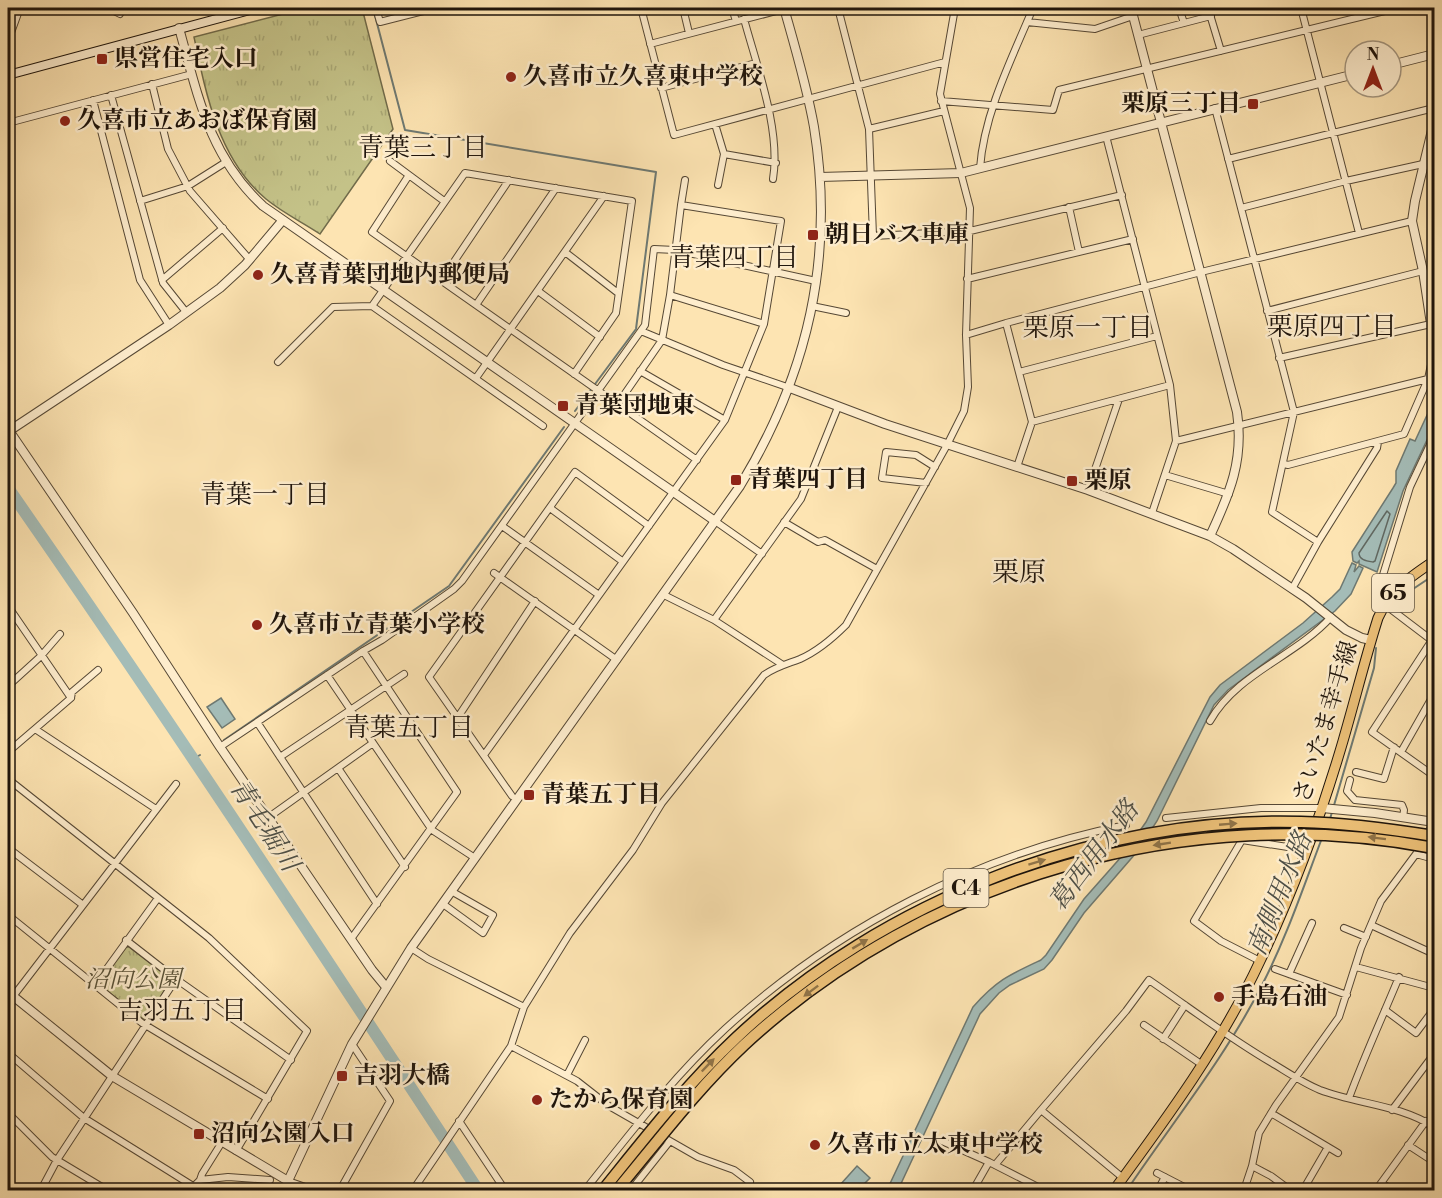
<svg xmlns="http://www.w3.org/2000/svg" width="1442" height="1198" viewBox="0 0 1442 1198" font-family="'Libre Bodoni','Noto Serif JP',serif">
	<defs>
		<pattern id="park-tufts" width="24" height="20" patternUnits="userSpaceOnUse" patternTransform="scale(1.5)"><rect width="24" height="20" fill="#c4c288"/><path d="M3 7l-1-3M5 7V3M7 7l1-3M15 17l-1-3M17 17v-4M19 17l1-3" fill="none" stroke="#a8a674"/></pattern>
	</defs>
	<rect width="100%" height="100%" fill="#fde4b2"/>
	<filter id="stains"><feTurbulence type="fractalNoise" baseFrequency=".00333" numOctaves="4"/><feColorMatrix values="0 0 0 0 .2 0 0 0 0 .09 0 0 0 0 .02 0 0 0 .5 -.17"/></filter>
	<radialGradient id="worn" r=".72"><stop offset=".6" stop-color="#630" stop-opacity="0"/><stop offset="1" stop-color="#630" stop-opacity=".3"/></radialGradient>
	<path fill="url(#park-tufts)" stroke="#716b4a" stroke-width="1.5" d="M306,8H362L393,129L320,234C302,222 283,213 266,199C219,160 206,95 194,37Z
		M126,947H129L171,979L148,1019H143L101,986L100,982Z"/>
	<path fill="#a4bcb7" stroke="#6e7972" stroke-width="1.5" d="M1434,400V425L1403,491L1377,572L1359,564V561L1357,563L1353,561L1352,552L1393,488L1396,483V471L1410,439L1415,441Z
		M1352,563L1356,565L1354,572L1359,566L1363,568L1351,594L1335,611L1228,690L1214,705L1157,821L1136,853L1084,913L1052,960L1044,969L1010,985L999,993L980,1014L898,1190H887L973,1007C997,980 1009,975 1041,960L1046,955L1084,899L1122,856L1146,822L1210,697L1220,685L1303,623L1332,597L1340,589Z
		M221,698L235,719L222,728L207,707Z
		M857,1166L870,1178L858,1190H846L840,1185Z"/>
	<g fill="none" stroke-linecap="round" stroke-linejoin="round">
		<path stroke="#616861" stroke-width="1.5" d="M1387,511L1390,514L1375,561L1373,562C1367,561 1359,560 1359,553Z"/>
		<path stroke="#6e7972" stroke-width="2" d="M373,8L405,130L656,172L636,329L575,411
			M8,18L11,8
			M1395,601L1434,575
			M224,740L449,586L564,427
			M193,759L200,755
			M1330,819L1374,668L1376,648
			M1127,1190C1172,1123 1224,1059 1261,987C1286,939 1303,888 1322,838"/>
		<path stroke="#a4bcb7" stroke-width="12" d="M8,488C169,719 324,955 478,1190"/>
		<defs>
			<path id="minor" d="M108,8L120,14
				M376,8L380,22L435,8
				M641,8L674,135L945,62
				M683,8L689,33
				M732,8L736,21
				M838,8L869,129L873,236L970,231L1122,195
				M1179,8L1184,23
				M1208,8L1221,51
				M1301,8L1359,233
				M839,12L857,8
				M744,19C757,67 781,130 773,179
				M1027,22L1095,29L1133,16
				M1138,35L1211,16
				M8,41L20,8
				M650,44L784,9
				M152,84L168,149L190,191L250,260
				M661,88L756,63
				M111,95L163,283L186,312
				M93,100L140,280L169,325
				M941,101L1053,110L1059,90L1397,8
				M1215,108L1294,412L1272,512L1318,542
				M8,123L192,74
				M715,124L724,154L776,163
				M869,129L944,111
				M1106,136L1170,385L1176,441L1152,513
				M1228,159L1434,108
				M390,161L444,201
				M980,168C984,113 1012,58 1033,8
				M409,175L372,232L697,460
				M718,185L724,154
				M140,201L188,186L226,162
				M681,205L685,180
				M1069,207L1079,252
				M1241,208L1346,181L1423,164
				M565,252L618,293
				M967,279L1133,239
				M162,280L223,228
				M441,281L509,180
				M538,291L600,337
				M670,295L764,324
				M476,305L556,188
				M372,306L543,426
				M812,306L846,313
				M1267,311L1423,271
				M1006,323L1032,422L1017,467
				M641,331L723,365L790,388
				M966,335L1006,323L1201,272L1412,221
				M1279,358L1431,324L1434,350L1428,379L1404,434L1288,465L1284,464
				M278,362L333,307L372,306L465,173L632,201L616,313L574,374
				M640,371L725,420
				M1019,372L1157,336
				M476,378L604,196
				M1032,422L1170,385
				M1176,441L1428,379
				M1165,475L1229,494
				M926,483L882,478L886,452L916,455L935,467
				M1088,490L1119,399
				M550,508L622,561
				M715,521L762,554
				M784,522L818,542L825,540L877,569
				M502,526L599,595
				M494,573L617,660
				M1292,589L1318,542L1377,448L1378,442
				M1393,592L1383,580V575L1410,487L1434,436
				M664,595L714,620L783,665
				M1384,604L1434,642
				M8,606L71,698
				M714,620L801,499L838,407
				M1432,640L1372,732L1434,776
				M327,675L432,830L475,858
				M8,686L41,656L60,634
				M458,717L535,601
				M1210,721C1237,673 1295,657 1331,617
				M257,722L377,904
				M35,729L156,809
				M220,747L363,651L382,640L454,589L462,581L645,325L654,249L675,250L816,281
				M8,752L71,698L72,692L98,670
				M1401,752L1434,694
				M484,755L725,420L764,324L781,221L681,205L670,295L662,340L617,405
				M280,757L404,674
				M338,768L405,867
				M1356,772L1384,779L1394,747
				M8,779L209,938L307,1031L236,1151
				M1350,780L1347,791L1355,800L1402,805L1404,810L1403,818
				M512,796L429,677L575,472L649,526
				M269,817L373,743
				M1166,818L1261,808H1322
				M8,848L83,905
				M1416,854L1434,859
				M443,904L483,933L493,915L451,891
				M8,915L142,1023L268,1099
				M1371,925L1434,954
				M1344,928L1366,937
				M351,939L457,792L363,651
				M126,940L176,979L291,1060
				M411,948L428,959L524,1007
				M1260,961L1221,941L1194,921L1242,840L1307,850
				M1356,967L1434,988
				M1275,969L1347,995
				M1289,974L1312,923
				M95,985L158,898
				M8,1003L176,784
				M1385,1010L1416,1033L1434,1009
				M1144,1025L1201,1064
				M1163,1039L1185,1005
				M511,1046L577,1081L609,1106L698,1157L734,1170L750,1182L743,1190
				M8,1053L84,1118L193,1186
				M567,1075L585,1040
				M1349,1098C1364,1057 1382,1018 1399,977
				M1041,1110L1126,1011L1149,980C1190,1008 1229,1038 1272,1063C1287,1072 1303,1083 1320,1090C1357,1104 1401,1105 1434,1127
				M1392,1110L1434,1054
				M8,1113L52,1157L107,1190
				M1271,1113L1338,1153
				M459,1121L505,1190
				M942,1141L989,1162L1044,1190
				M1408,1145L1434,1162
				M995,1165L1041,1110L1123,1178
				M1252,1166L1271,1176L1290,1190
				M1157,1173L1190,1190
				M200,1180L228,1177L270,1180
				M288,1181L314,1190
				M1381,1183L1393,1190
				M1079,1189L1081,1190
				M41,1190L57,1160L176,979
				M190,1190L200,1180L202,1174L222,1142
				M340,1190L390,1101L352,1044
				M413,1190L511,1046L524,1007L570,933L633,850L662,803L764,675C775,667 787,664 800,659C818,651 832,639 846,625L947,445L964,411L968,387L966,335L970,208L940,94L955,8
				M585,1190C629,1135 673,1077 725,1029C837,927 978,854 1126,825
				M631,1190L670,1141
				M973,1190L989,1162
				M1158,1190L1165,1177
				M1244,1190L1252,1166L1259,1133L1276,1105L1339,1017L1361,948L1381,901L1416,854L1434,822
				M1303,1190L1328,1147
				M1376,1190L1426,1121"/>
			<path id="tertiary" d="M1131,8L1237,412C1244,460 1230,493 1210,536
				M179,28C198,96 209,156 263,206L715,521
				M1391,65L1434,54
				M820,177L961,173L1355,74
				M1431,324L1423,271L1412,221L1415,201L1434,122
				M790,388L885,424L1088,490L1210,536L1233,549L1306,598L1346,630L1362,638L1371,640
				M8,429L133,613L220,747L372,970L386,987
				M9,431L169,325L220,288L245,265L282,221
				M1322,808L1375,813L1434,822
				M8,992L112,1076L288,1181L352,1044L411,948L740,486C808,374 835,257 814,127C807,87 795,47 784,8"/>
			<path id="secondary" d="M8,75L257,8"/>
			<path id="primary" d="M1114,1190C1167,1118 1222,1043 1260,961C1294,890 1321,816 1343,741C1355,700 1365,659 1378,618C1391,589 1409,578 1434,561"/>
		</defs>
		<use href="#minor" stroke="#564835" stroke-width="8"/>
		<use href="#tertiary" stroke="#564835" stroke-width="10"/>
		<use href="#secondary" stroke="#1e140b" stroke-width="10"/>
		<use href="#primary" stroke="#1e140b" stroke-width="11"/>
		<use href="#minor" stroke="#feedcd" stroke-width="6"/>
		<use href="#tertiary" stroke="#feedcd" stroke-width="8"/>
		<use href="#secondary" stroke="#feedcd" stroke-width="8"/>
		<use href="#primary" stroke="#eec279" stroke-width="9"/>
		<defs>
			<path id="motorway-bridge" d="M603,1190C645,1138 686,1085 736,1038C883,900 1098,816 1301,822C1346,823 1390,829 1434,836
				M617,1190C658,1141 697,1089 744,1045C927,876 1190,801 1434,848"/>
		</defs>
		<use href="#motorway-bridge" stroke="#1e140b" stroke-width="13" stroke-linecap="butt"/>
		<use href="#motorway-bridge" stroke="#eec279" stroke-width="10"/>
	</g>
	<defs><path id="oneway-solid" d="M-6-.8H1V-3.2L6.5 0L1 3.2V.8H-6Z" transform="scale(1.5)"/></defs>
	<g fill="#907448">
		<use href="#oneway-solid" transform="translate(1228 824) rotate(-5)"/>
		<use href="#oneway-solid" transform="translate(1377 838) rotate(-173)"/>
		<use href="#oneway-solid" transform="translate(1162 844) rotate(171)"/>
		<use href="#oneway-solid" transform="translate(1037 862) rotate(-17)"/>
		<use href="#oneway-solid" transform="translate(860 944) rotate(-31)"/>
		<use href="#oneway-solid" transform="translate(811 991) rotate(143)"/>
		<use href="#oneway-solid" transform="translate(708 1065) rotate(-46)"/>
	</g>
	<g fill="#8f2418" stroke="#feedcd" stroke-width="2">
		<rect x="96" y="53" width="12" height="12" rx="3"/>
		<circle cx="511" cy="77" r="6"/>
		<rect x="1247" y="98" width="12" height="12" rx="3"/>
		<circle cx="65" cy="121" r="6"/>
		<rect x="807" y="229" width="12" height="12" rx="3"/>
		<circle cx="258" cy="275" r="6"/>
		<rect x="557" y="400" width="12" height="12" rx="3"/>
		<rect x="730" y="474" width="12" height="12" rx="3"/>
		<rect x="1066" y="475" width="12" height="12" rx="3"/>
		<circle cx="257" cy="625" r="6"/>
		<rect x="523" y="789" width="12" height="12" rx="3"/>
		<circle cx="1219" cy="997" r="6"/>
		<rect x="336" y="1070" width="12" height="12" rx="3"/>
		<circle cx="537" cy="1100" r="6"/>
		<rect x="193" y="1128" width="12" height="12" rx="3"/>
		<circle cx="815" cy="1145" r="6"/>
	</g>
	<g text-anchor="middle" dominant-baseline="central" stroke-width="5" stroke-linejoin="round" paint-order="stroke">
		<g fill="#feedcd" stroke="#615545" stroke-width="1.5">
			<rect x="1372" y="574" width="42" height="38" rx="4.5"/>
			<rect x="943.5" y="869" width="45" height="38" rx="4.5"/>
		</g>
		<g font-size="22" font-weight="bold" fill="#1e140b">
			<text x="1393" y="593">65</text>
			<text x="966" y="888">C4</text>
		</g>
		<g font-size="24" font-weight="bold" fill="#1e140b" stroke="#feedcd" text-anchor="start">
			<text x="114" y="59">県営住宅入口</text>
			<text x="523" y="77">久喜市立久喜東中学校</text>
			<text x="1241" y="104" text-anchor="end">栗原三丁目</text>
			<text x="77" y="121">久喜市立あおば保育園</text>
			<text x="825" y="235">朝日バス車庫</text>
			<text x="270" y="275">久喜青葉団地内郵便局</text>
			<text x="575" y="406">青葉団地東</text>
			<text x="748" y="480">青葉四丁目</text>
			<text x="1084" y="481">栗原</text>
			<text x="269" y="625">久喜市立青葉小学校</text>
			<text x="541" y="795">青葉五丁目</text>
			<text x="1231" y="997">手島石油</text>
			<text x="354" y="1076">吉羽大橋</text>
			<text x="549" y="1100">たから保育園</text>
			<text x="211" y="1134">沼向公園入口</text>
			<text x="827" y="1145">久喜市立太東中学校</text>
		</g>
		<g font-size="24" fill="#1e140b" stroke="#feedcd">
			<text transform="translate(1326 722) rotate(-73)">さいたま幸手線</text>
		</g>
		<g font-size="24" font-style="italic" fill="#585137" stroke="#feedcd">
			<text x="133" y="980">沼向公園</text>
		</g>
		<g font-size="26" fill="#1e140b" stroke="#feedcd">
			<text x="423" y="148">青葉三丁目</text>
			<text x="734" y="258">青葉四丁目</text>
			<text x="1332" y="327">栗原四丁目</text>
			<text x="1088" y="328">栗原一丁目</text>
			<text x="265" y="495">青葉一丁目</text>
			<text x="409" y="728">青葉五丁目</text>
			<text x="182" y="1011">吉羽五丁目</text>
		</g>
		<g font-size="26" font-style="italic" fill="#4d4f47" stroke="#feedcd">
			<text transform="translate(264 825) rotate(57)">青毛堀川</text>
			<text transform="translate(1094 856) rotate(-53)">葛西用水路</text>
			<text transform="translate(1280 894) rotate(-68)">南側用水路</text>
		</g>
		<g font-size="27" fill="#1e140b" stroke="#feedcd">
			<text x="1019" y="573">栗原</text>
		</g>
	</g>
	<rect width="1442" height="1198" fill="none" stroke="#fde4b2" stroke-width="30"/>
	<rect x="9" y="9" width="1424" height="1180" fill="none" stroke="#1e140b" stroke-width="3"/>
	<rect x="15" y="15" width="1412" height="1168" fill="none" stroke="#1e140b" stroke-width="1.5"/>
	<g transform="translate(1373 69)"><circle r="28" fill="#feedcd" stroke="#a4967f" stroke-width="1.5"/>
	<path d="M0-4.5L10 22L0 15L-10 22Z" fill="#8f2418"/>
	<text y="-9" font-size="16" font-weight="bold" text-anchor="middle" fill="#1e140b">N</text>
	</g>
	<rect width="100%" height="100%" filter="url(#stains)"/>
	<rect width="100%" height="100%" fill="url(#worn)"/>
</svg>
